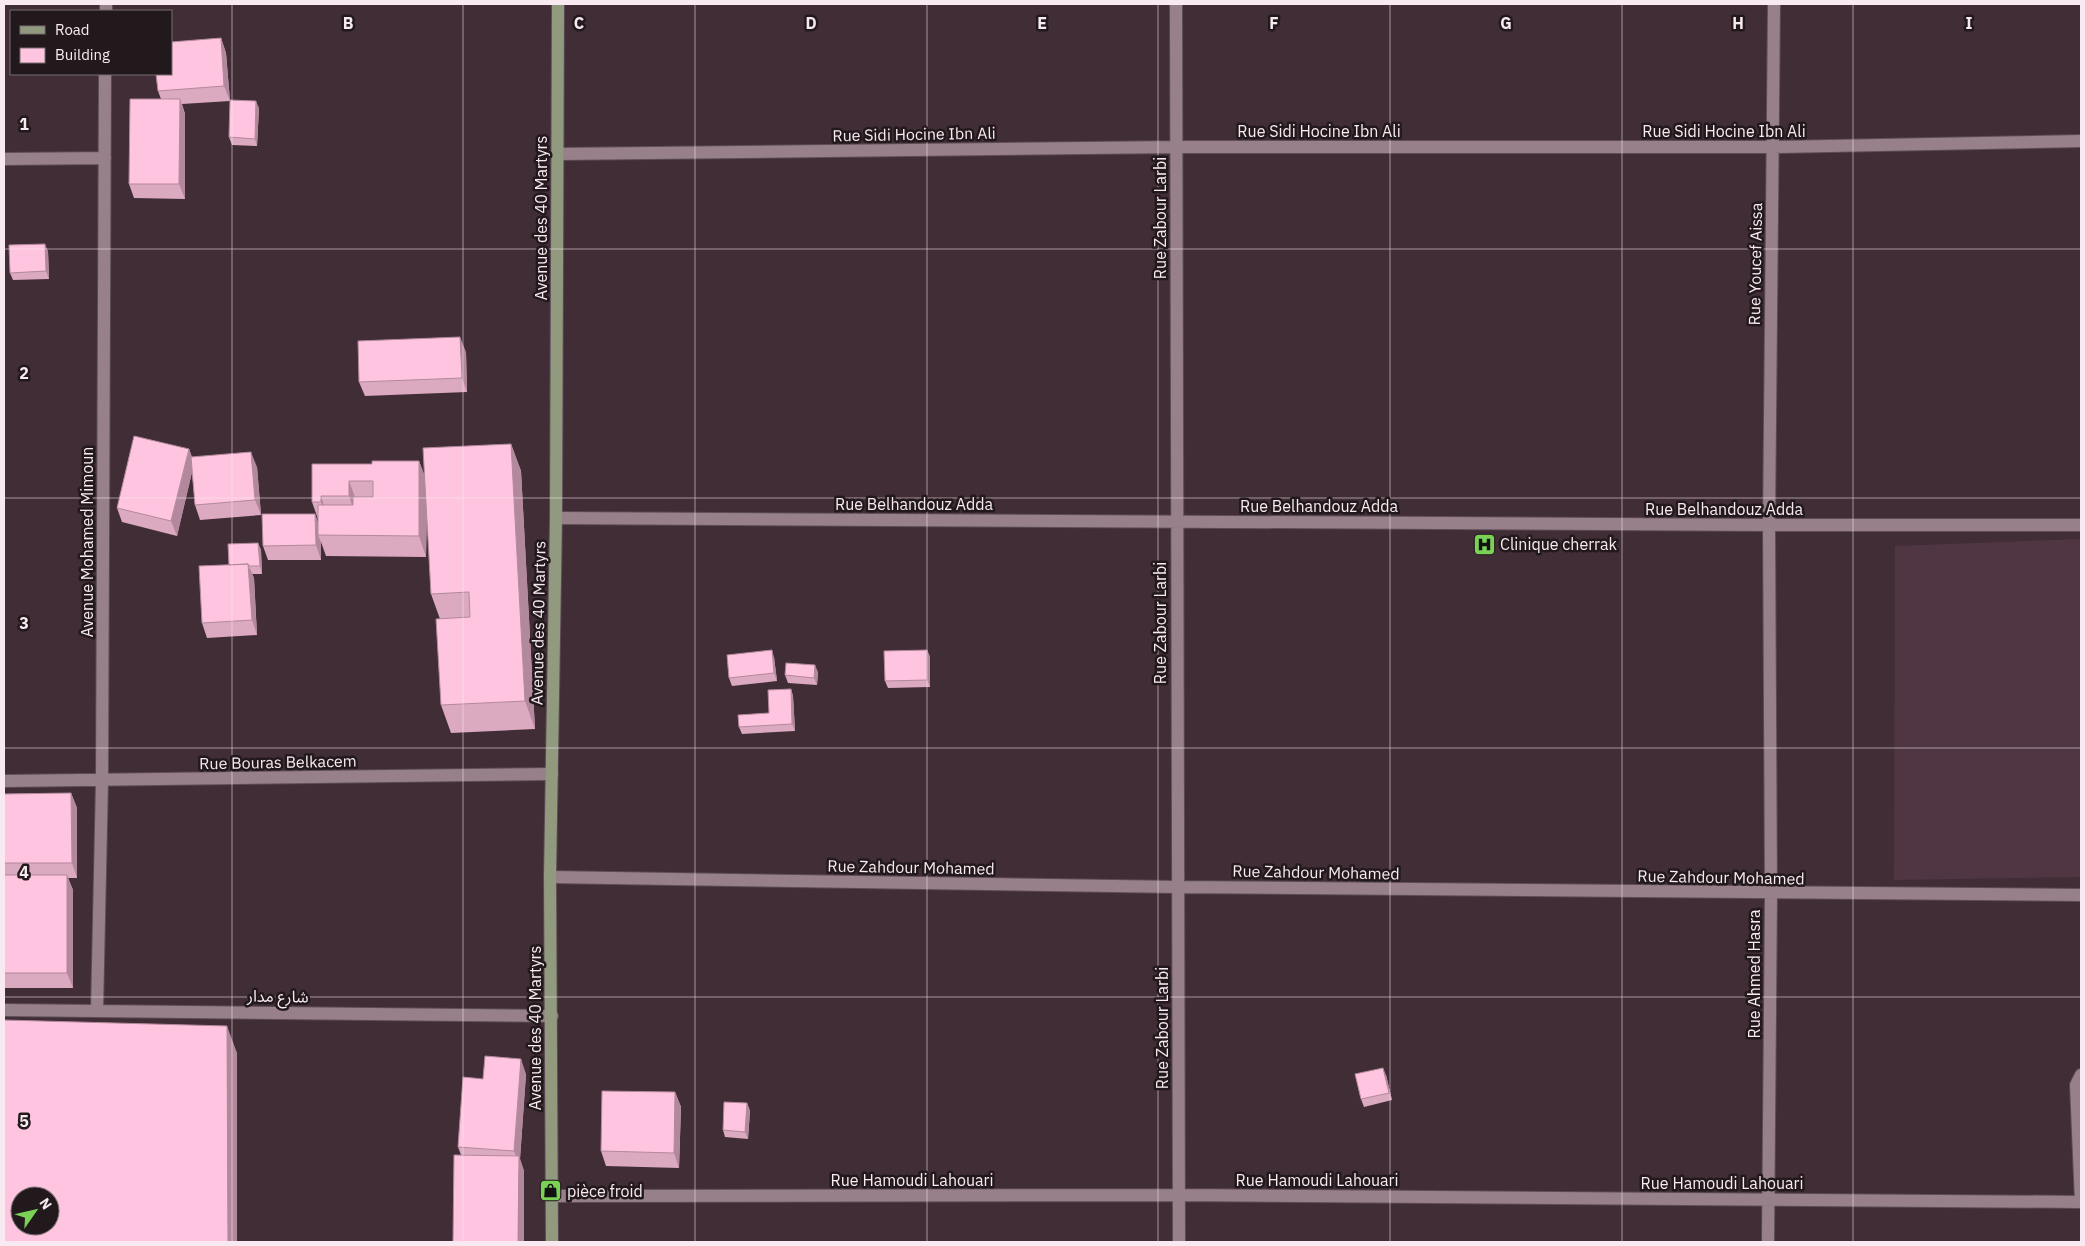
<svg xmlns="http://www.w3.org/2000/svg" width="2085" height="1246" viewBox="0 0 2085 1246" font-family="'IBM Plex Sans','Noto Sans Arabic',sans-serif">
	<rect width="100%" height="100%" fill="#412d36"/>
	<path fill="#4f3642" d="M2081,539V877L1894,880L1895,546Z"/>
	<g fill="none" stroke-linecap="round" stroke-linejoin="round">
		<defs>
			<path id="service" d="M2081,1202L2076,1085L2081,1075"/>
			<path id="minor" d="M1176,4L1179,1242
				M106,11V4
				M557,154L1176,147H1772L2081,141
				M4,159L105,158
				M556,518L1769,525H2081
				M4,781L552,774
				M550,877L1177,887L2081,895
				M4,1010L552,1016
				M97,1010L102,781L105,74
				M553,1196L1179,1195L2081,1202
				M1768,1242L1771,893L1769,525L1774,4"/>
			<path id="secondary" d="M552,1242L550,877L556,518L558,4"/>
		</defs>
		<use href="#service" stroke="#5d4c55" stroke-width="14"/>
		<use href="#minor" stroke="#5d4c55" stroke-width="14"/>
		<use href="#secondary" stroke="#5d4c55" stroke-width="14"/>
		<use href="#service" stroke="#97808a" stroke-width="12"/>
		<use href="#minor" stroke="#97808a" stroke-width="12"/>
		<use href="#secondary" stroke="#919a7f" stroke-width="12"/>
	</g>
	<path fill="#dba9c0" d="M221,38L226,53L230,101L182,104L185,114V199L134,198L129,184L161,99L158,91Z
		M259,108L257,146L232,145L229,137Z
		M48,251L49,279L13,280L10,273Z
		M466,352L467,392L365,396L359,382Z
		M511,444L521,471L535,729L451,733L441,705L440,619L431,594L427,510L426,557L326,556L321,542V560H268L263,546L315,514L318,523V519L312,502L372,464L419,461L425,477Z
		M189,449L192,457L257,467L261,515L200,520L195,505L192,472L177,536L122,522L117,508Z
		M258,543L261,550L262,574H252L254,578L257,635L207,638L202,623L229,565Z
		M927,650L930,657V687L888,688L885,681Z
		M774,657L777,681L732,686L729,678Z
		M818,672L817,685L788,683L785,675Z
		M791,689L793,696L795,731L742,734L739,727L769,713Z
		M71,793L77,808V878H68L73,890V988H4V794Z
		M526,1074L520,1159L524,1171L461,1155L458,1147L483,1079Z
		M1386,1075L1392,1100L1364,1107L1361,1099Z
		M675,1092L681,1107L679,1168L606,1166L601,1151Z
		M747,1103L750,1111L748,1139L725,1137L723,1130Z"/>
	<path fill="#b2899c" d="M221,38L226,53L230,101L224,86Z
		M180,99L185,114V199L179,184Z
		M256,101L259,108L257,146L255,139Z
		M45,244L48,251L49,279L46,271Z
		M460,337L466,352L467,392L462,378Z
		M511,444L521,471L535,729L525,701Z
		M189,449L194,464L177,536L171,521Z
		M251,452L257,467L261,515L255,500Z
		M419,461L427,482L426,557L419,536Z
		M349,481L357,502L356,518L349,496Z
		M321,496L328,518V523L321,502Z
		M315,514L320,528L318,535L321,542V560L316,545Z
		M258,543L261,550L262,574L260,566Z
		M248,564L254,578L257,635L252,620Z
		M772,650L774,657L777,681L774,673Z
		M927,650L930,657V687L927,680Z
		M815,665L818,672L817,685L814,678Z
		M791,689L793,696L795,731L792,724Z
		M71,793L77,808V878L72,863Z
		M67,875L73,890V988L67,973Z
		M227,1026L237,1053V1242H228Z
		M521,1059L526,1074L520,1159L524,1171V1242H518L519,1164L514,1151Z
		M1383,1068L1386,1075L1392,1100L1389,1093Z
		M675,1092L681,1107L679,1168L674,1153Z
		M747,1103L750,1111L748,1139L745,1132Z"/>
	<path fill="#ffc4df" stroke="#b2899c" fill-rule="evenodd" d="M221,38L224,86L158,91L156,74H171V42Z
		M130,99H180L179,184H129Z
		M230,100L256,101L255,139L229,137Z
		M45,244L46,271L10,273L9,245Z
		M460,337L462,378L359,382L358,341Z
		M134,436L189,449L171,521L117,508Z
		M511,444L525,701L441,705L436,619L470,617L469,592L431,594L423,448Z
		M251,452L255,500L195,505L191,457Z
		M372,461H419V536L318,535V505H353V497H373V481H349V496H321V502H312V464H372Z
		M262,514H315L316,545L263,546Z
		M258,543L260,566H249L248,564L229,565L228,544Z
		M248,564L252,620L202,623L199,566Z
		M772,650L774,673L729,678L727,655Z
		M927,650V680L885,681L884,651Z
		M786,663L815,665L814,678L785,675Z
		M791,689L792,724L739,727L738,715L769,713L768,690Z
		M71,793L72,863H4V794Z
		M4,875H67V973H4Z
		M4,1020L227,1026L228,1242H4ZM20,1196H50V1226H20Z
		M485,1056L521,1059L514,1151L458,1147L463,1077L483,1079Z
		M1383,1068L1389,1093L1361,1099L1355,1074Z
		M602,1091L675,1092L674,1153L601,1151Z
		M724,1102L747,1103L745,1132L723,1130Z
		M454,1155L519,1156L518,1242H453Z"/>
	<path fill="none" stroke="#f8eaf0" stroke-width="1" stroke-opacity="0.55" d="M232,4V1242M463,4V1242M695,4V1242M927,4V1242M1158,4V1242M1390,4V1242M1622,4V1242M1853,4V1242M4,249H2081M4,498H2081M4,748H2081M4,997H2081"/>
	<defs>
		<symbol id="hospital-square" viewBox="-11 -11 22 22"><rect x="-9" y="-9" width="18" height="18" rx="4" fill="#7ad156" stroke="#22191d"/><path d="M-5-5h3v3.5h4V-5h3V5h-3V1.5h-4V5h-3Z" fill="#111"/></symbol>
		<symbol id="shop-square" viewBox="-11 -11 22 22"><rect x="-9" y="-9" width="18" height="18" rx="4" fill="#7ad156" stroke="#22191d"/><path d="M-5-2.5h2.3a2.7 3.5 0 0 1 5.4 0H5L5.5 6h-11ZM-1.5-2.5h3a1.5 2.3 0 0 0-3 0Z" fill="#111"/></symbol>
	</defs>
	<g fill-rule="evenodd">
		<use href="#hospital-square" x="1472" y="532" width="25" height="25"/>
		<use href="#shop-square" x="538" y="1178" width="25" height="25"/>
	</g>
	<g text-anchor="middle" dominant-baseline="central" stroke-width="5" stroke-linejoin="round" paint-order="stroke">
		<g font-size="16" fill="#f8eaf0" stroke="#22191d">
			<text x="1319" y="131">Rue Sidi Hocine Ibn Ali</text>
			<text x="1724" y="131">Rue Sidi Hocine Ibn Ali</text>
			<text transform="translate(914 134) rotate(-1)">Rue Sidi Hocine Ibn Ali</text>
			<text transform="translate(541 218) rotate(-90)">Avenue des 40 Martyrs</text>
			<text transform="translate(1160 218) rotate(-90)">Rue Zabour Larbi</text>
			<text transform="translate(1755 264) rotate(-89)">Rue Youcef Aissa</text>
			<text x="914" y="504">Rue Belhandouz Adda</text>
			<text x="1319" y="506">Rue Belhandouz Adda</text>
			<text x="1724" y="509">Rue Belhandouz Adda</text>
			<text transform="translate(87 542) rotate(-90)">Avenue Mohamed Mimoun</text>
			<text transform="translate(538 623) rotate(-89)">Avenue des 40 Martyrs</text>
			<text transform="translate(1160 623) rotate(-90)">Rue Zabour Larbi</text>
			<text transform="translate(278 762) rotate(-1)">Rue Bouras Belkacem</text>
			<text transform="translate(911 867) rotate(1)">Rue Zahdour Mohamed</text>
			<text transform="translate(1316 872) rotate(1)">Rue Zahdour Mohamed</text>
			<text transform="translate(1721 877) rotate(1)">Rue Zahdour Mohamed</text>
			<text transform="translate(1754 974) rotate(-90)">Rue Ahmed Hasra</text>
			<text transform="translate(278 996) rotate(1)">شارع مدار</text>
			<text transform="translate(535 1028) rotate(-90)">Avenue des 40 Martyrs</text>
			<text transform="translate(1162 1028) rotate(-90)">Rue Zabour Larbi</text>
			<text x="912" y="1180">Rue Hamoudi Lahouari</text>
			<text x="1317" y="1180">Rue Hamoudi Lahouari</text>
			<text x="1722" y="1183">Rue Hamoudi Lahouari</text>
		</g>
		<g font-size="16" fill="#f8eaf0" stroke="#22191d" text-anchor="start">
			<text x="1500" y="544">Clinique cherrak</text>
			<text x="567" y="1191">pièce froid</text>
		</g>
	</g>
	<g font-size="16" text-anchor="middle" font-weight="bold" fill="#f8eaf0" stroke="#22191d" stroke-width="5" stroke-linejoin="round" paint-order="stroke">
		<text x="348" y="29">B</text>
		<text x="579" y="29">C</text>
		<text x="811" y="29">D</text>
		<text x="1042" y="29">E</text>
		<text x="1274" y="29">F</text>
		<text x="1506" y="29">G</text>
		<text x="1738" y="29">H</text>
		<text x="1969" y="29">I</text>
		<text x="24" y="130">1</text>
		<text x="24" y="379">2</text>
		<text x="24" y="629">3</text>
		<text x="24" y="878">4</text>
		<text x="24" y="1127">5</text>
	</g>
	<rect width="2085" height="1246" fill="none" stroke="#f8eaf0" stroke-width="10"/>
	<rect x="10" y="10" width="162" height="65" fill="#22191d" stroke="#786d71"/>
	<rect x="20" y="26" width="25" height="8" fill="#919a7f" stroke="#786d71"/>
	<text x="55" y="35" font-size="15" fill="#f8eaf0">Road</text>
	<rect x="20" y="48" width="25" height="15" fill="#ffc4df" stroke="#786d71"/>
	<text x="55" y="60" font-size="15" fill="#f8eaf0">Building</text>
	<g transform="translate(35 1211) rotate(56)"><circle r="24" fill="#22191d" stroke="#786d71"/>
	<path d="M0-4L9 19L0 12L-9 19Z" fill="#7ad156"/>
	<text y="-8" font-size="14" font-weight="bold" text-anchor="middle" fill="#f8eaf0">N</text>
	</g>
</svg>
